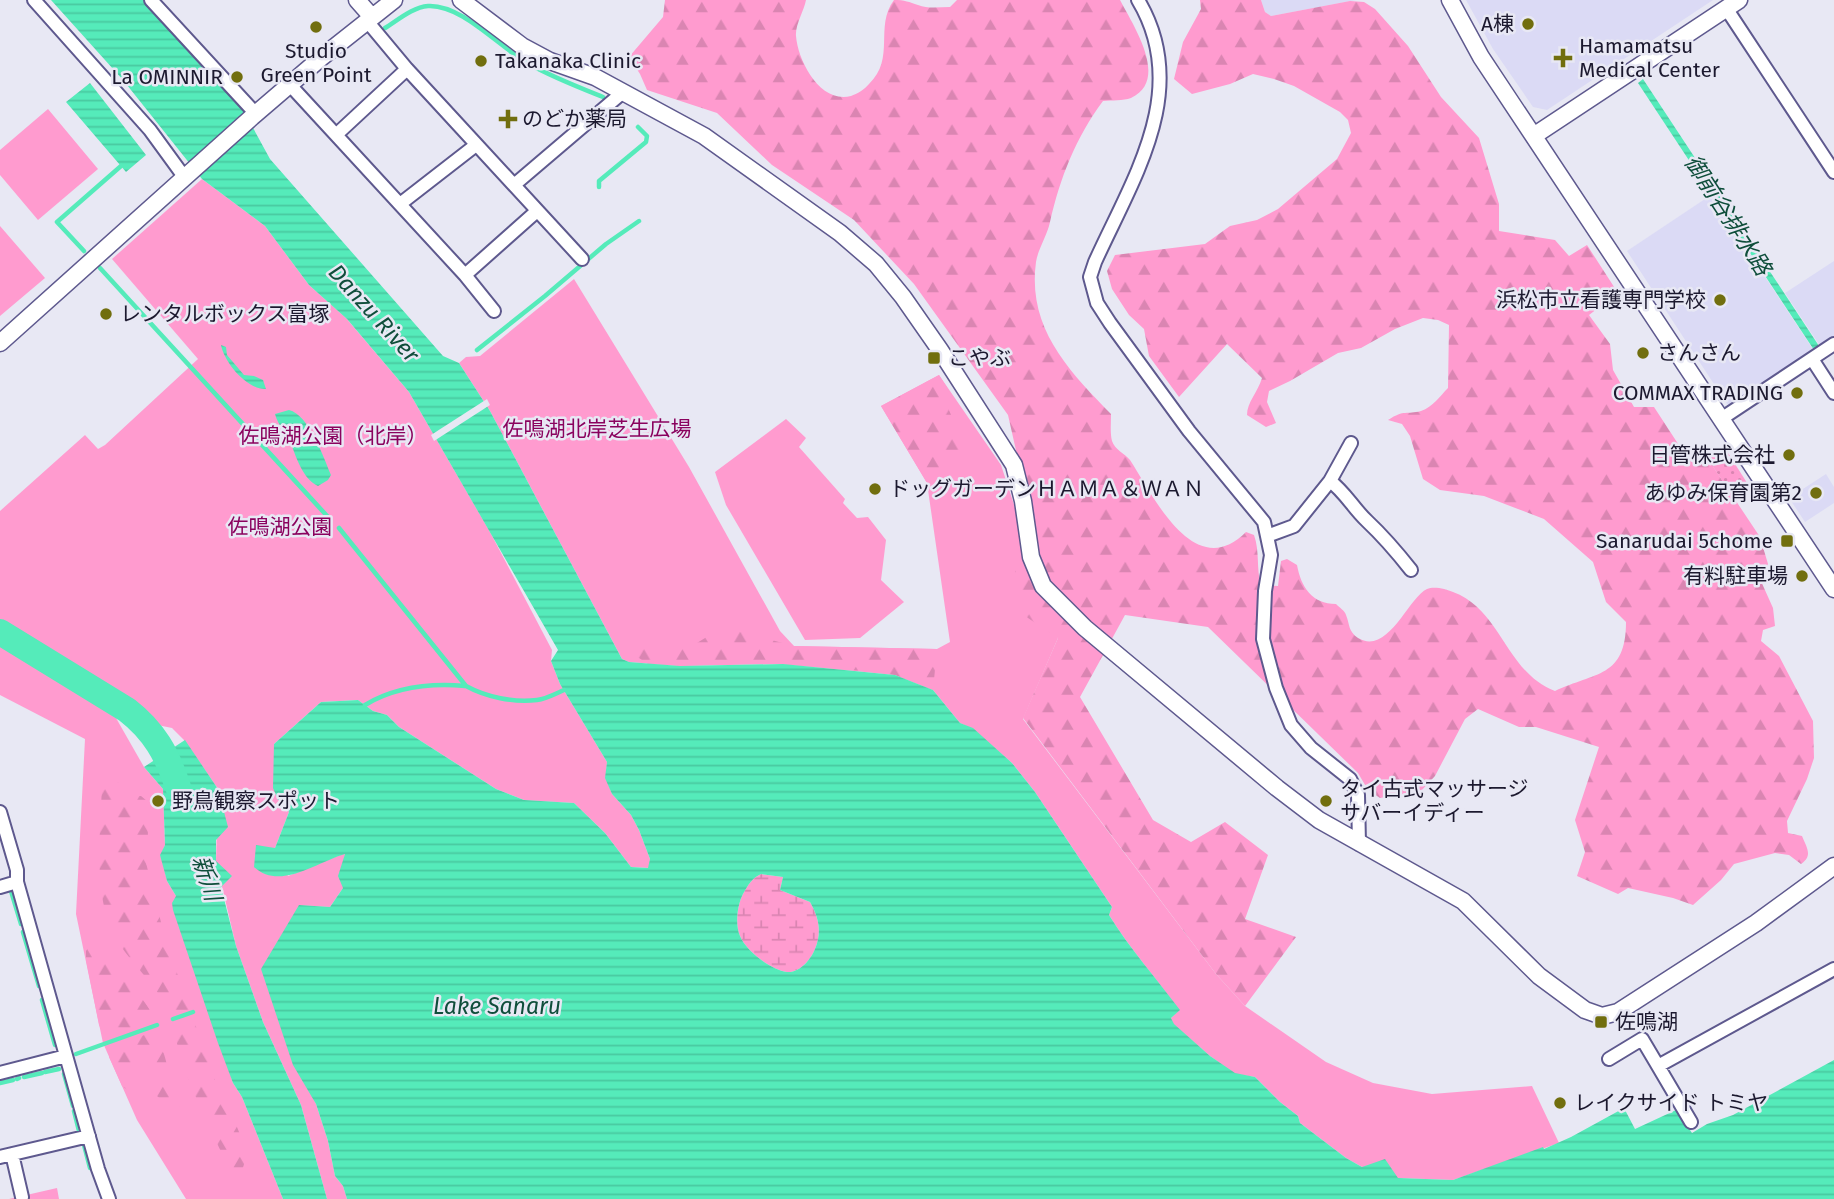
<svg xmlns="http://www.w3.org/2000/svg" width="1834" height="1199" viewBox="0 0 1834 1199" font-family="'Fira Sans','Noto Sans JP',sans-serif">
	<defs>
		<pattern id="forest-firs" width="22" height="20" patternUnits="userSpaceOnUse" patternTransform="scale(1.75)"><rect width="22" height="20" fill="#ff9bcf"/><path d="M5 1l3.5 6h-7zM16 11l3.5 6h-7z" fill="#da85b2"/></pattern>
		<pattern id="wetland-marsh" width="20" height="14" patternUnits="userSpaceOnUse" patternTransform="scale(1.75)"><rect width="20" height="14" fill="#ff9bcf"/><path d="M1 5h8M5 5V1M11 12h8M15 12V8" fill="none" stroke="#da85b2"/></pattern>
		<pattern id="garden-dots" width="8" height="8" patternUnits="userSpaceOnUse" patternTransform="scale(1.75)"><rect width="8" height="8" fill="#ff9bcf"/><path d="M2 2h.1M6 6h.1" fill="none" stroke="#da85b2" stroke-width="1.8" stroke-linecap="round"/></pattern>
		<pattern id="water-rules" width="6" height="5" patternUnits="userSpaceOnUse" patternTransform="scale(1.75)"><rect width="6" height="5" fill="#55ebba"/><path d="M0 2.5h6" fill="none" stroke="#49c9a0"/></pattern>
	</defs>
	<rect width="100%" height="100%" fill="#e8e8f4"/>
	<path fill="#dbdaf5" d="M1261,0H1356L1271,16L1265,12Z
		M1466,0H1713L1547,110L1533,107L1493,49Z
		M1711,195L1814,351L1733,405L1727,404L1627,251Z
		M1834,261V338L1820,346L1785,293Z
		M1826,474L1834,487V503L1805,522L1789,498Z"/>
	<path fill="#ff9bcf" d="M48,109L98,169L38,220L0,175V150Z
		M202,179L265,226L309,285L346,318L409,392L490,532L552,650L551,661L560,684L607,762L606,778L612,794L631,815L639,830L650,859L649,868L631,867L605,833L574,803L524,800L496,789L399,727L387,715L373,711L358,700L321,702L274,744L283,800L289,812L275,848L288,876L345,853L343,888L330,907L299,905L308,1087L316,1104L328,1141L335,1176L343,1186L347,1199H327L301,1105L263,1022L236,946L216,861L218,789L185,741L172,728L143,722L22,634L0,620V511L85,435L98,449L105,445L198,359L112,259Z
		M0,226L45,278L0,316Z
		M574,279L689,467L780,631L794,646L937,649L950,642L927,483L881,406L939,375L1001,465L1058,638L1023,719L1216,974L1245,1006L1326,1062L1373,1083L1432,1094L1532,1086L1559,1143L1453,1180L1398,1178L1362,1167L1346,1158L1300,1123L1298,1116L1280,1102L1255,1077L1235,1074L1210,1056L1173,1024L1171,1018L1179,1010C1156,978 1130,949 1109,915L1112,907L1035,792L1012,763L973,729L960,723L933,690L895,675L783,664L680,666L629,662L622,659L490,411L459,363L466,357L480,356Z
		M786,419L806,438L799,447L845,499L843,503L857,518L868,517L886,540L881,580L904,602L860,638L805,640L726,505L715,472Z
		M0,642L116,718L144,767L163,789L165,845L161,855L167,881L176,896L233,1083L242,1097L283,1199H186L137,1120L103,1043L76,914L85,739L0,695Z
		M57,1188L59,1199H9Z"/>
	<path fill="url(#forest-firs)" d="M665,0H806C804,11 795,25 796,36C798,61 820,104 851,96C857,94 865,89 869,84C896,58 874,27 894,0C905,0 909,2 918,5C928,9 939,7 950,7L957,0H1120C1133,25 1170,80 1131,98C1123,101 1112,100 1103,101C1076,137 1060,178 1050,222C1047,236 1038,249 1036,262C1027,328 1069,371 1111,414C1111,423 1110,433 1112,441C1115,450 1124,453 1130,460C1153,495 1194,584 1246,532L1254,535C1260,552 1256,568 1261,585L1278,586L1281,561L1287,559L1297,565C1301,587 1312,604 1336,604C1339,607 1345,611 1346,615C1350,625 1348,631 1358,638C1388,656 1408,598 1427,589C1434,586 1446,589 1453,592C1502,610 1505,672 1555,691C1595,672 1626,678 1626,622L1606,602L1593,562L1544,519L1484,496L1440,490L1423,479L1410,436L1402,424L1388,420C1405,409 1406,415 1421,411C1433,407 1440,396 1448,388L1449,325L1438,320L1423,318L1395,329L1361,348L1338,353L1290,381L1269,391L1267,402L1276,423L1266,427L1247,415C1247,402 1258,392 1262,378L1227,344L1179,397L1149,356L1144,329L1129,315L1112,289L1107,271L1115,255L1205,244L1230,226L1257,220L1278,209L1337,159L1351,133L1348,120L1340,112L1294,86L1274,79L1253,74L1230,84L1192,94L1174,79L1183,42L1201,9L1200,0H1261L1265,12L1271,16L1350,1L1364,2L1375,9L1408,46L1441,97L1479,138L1499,204V231L1555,240L1569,256L1587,245L1618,293L1589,315L1610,344L1613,370L1634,407H1654L1686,456H1706L1760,537L1768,564L1760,579L1773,608L1775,626L1763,630L1761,641L1779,656L1813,721L1814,758L1807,779L1787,821L1788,833L1802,836C1807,848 1813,856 1801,864L1789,855L1775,853L1734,864L1721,880L1693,905L1673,898L1628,888L1618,894L1577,876L1585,852L1575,820L1599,747L1536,727H1519L1478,709L1465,719L1435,776L1421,791L1380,798L1368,790L1358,773L1208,627L1125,615L1080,697L1153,820L1191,842L1225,822L1268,855L1245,919L1296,937L1245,1006L1216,974L1023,718L1058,638L1025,616L1015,570L1038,548L1008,415L914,284L854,220L772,165L717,113L647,90L640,74L629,57L663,17Z
		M939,375L948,389L945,401L968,454L927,483L881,406Z
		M723,627L794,646L937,649L933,690L895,675L863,671L764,663L680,666L648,664L630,652L644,643L692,646Z
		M106,775L114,778L131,796H141L147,801L148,838L144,855L166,942L216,1083L229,1107L245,1147L246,1159L242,1170L235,1174L229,1169C213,1133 194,1098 182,1061C175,1042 175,1022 165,1004C153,983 134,965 120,945C90,900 101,833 102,782Z
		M98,943L103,946L151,1011L152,1020L114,1034L102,1031L99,1025L86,960V951L90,945Z
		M150,1033L159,1035L167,1065L180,1095V1107L170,1108L157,1096L145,1054L138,1052L134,1054C131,1067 141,1073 135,1089L130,1092L122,1086L109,1057V1052L113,1046Z"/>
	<path fill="url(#wetland-marsh)" d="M761,874L783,877L780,890L810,902C819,918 822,932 815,949C811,959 800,973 787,972C771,970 746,951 740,936C735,924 737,906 743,894C748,885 752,878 761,874Z"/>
	<path fill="url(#garden-dots)" d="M1723,445L1749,486L1733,497L1706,456Z"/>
	<path fill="url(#water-rules)" fill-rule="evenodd" d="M51,0H143L240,104L270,159L443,356L459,363L490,411L622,659L629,662L680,666L783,664L895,675L933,690L960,723L973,728L1012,763L1035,792L1112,907L1109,915C1130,949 1156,978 1180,1010L1171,1018L1174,1024L1210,1056L1235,1073L1255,1077L1280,1102L1298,1116L1300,1123L1346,1158L1362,1167L1385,1159L1398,1178L1453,1180L1543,1147L1544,1149L1571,1137L1624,1108L1635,1129L1676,1110L1692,1133L1707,1124L1733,1115L1834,1060V1199H347L343,1186L335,1176L328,1141L316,1104L293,1065L261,969L299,905L330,907L343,888L338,876L345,854C317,862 280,891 254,867L256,845L275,848L289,812L283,800H278L273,788L274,744L321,702L358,700L373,711L387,715L399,727L496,789L524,800L574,803L605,833L631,867L648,868L650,859L639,830L631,815L612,794L605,778L607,762L560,684L551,661L558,650L409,392L347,319L309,285L265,226L202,179L123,80ZM761,874L783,877L780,890L810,902C819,918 822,932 815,949C811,959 800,973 787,972C771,970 746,951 740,936C735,924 737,906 743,894C748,885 752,878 761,874Z
		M1643,79L1819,346L1814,350L1638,83Z
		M90,83L146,155L126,172L66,102Z
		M221,345L226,347L227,355L244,375L254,376L263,380L266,389C247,390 224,362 221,345Z
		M289,410C309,415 323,456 331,475L328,480L318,486C303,479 297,459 291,444C287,433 278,426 275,414Z
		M185,740L218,789L228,827L216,840V861L232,876L221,887L236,946L263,1022L301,1105L327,1199H283L242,1097L233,1083L218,1043L173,910L172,903L176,896L167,881L160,855L165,845L163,789L144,767Z"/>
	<path fill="#e8e8f4" d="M487,399L490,405L434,441L431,435Z"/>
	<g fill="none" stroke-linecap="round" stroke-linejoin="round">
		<path stroke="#55ebba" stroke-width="4.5" d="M385,28C398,20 413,7 428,6C462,4 500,48 529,64C552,77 578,87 603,97
			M599,187V181L646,142L647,136L638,127
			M84,251L57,222L121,166
			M100,268L328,517
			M477,350L545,296L606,244L639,221
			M339,528L466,686C486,697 514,703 537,700C546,699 555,694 564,690
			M365,705C395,687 430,683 465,686
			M11,891L21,924
			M23,932L39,986
			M42,1000L55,1045
			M173,1019L193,1012
			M76,1054L157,1025
			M45,1072L59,1069
			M64,1074L73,1106
			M24,1077L42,1073
			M17,1079L19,1078
			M0,1083L13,1080
			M74,1111L79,1131
			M84,1145L90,1168"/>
		<path stroke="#55ebba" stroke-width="26" d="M0,632L127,710C154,731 167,754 178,787"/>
		<defs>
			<path id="minor" d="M34,0L150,130L185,178
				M151,0L256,114
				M1138,0C1192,90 1133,178 1095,262L1090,277L1097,303L1110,323L1189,431L1264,522L1271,555L1265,591L1263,639L1276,688L1291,725L1311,748L1350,779L1358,795L1359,844
				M1726,8L1834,172
				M367,21L407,69L582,259
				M290,85L465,275L494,311
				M337,134L407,69
				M514,185L622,93
				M400,204L476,145
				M465,275L537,211
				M1812,359L1834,393
				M1721,419L1834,344
				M1330,481C1345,492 1353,508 1367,521C1384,537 1396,551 1411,570
				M1267,536L1294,526L1330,481L1351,443
				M0,812L17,870V882L98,1169L109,1199
				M0,887L17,882
				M1609,1059L1642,1039L1658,1066L1834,969
				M1658,1066L1691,1122
				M0,1073L66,1056
				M12,1154L22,1197
				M0,1157L89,1136"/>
			<path id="tertiary" d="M357,0L372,17
				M461,0L522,46L550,61L595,77L704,136L840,233L876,264L903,297L940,350L1014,465L1023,501L1031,557L1043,586L1085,628L1277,788L1319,820L1463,901L1539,976L1585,1010L1602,1016L1618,1012L1756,923L1834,866
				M1450,0L1481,57L1834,589
				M1535,135L1739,0
				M0,343L252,117L322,57L394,0"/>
		</defs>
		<use href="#minor" stroke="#5e598e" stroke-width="16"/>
		<use href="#tertiary" stroke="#5e598e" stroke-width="19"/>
		<use href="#minor" stroke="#fff" stroke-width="12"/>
		<use href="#tertiary" stroke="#fff" stroke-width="16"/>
	</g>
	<g fill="#716e0e" stroke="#e8e8f4" stroke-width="2.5">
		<circle cx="1528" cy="24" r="7"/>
		<circle cx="316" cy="27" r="7"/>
		<path d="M1559.5 47.5h7v7h7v7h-7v7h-7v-7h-7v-7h7z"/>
		<circle cx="481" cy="61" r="7"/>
		<circle cx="237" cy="77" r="7"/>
		<path d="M504.5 108.5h7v7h7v7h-7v7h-7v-7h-7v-7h7z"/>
		<circle cx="1720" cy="300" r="7"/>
		<circle cx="106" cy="314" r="7"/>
		<circle cx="1643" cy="353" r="7"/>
		<rect x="927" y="351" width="14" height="14" rx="3.5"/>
		<circle cx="1797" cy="393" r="7"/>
		<circle cx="1789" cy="455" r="7"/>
		<circle cx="875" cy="489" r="7"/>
		<circle cx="1816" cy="493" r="7"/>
		<rect x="1780" y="534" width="14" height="14" rx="3.5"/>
		<circle cx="1802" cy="576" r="7"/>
		<circle cx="158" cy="801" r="7"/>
		<circle cx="1326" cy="801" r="7"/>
		<rect x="1594" y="1015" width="14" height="14" rx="3.5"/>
		<circle cx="1560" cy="1103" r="7"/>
	</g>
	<g text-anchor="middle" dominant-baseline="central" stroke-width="5" stroke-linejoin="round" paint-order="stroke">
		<g font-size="21" fill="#1c192f" stroke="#e8e8f4" text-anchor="start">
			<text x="1514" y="24" text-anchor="end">A棟</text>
			<text x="1579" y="46">Hamamatsu<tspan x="1579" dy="24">Medical Center</tspan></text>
			<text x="316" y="51" text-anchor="middle">Studio<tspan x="316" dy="24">Green Point</tspan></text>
			<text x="495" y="61">Takanaka Clinic</text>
			<text x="223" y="77" text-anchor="end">La OMINNIR</text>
			<text x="522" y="119">のどか薬局</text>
			<text x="1706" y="300" text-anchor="end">浜松市立看護専門学校</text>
			<text x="120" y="314">レンタルボックス富塚</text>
			<text x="1657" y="353">さんさん</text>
			<text x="948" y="358">こやぶ</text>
			<text x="1783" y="393" text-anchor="end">COMMAX TRADING</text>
			<text x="1775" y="455" text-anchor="end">日管株式会社</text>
			<text x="889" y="489">ドッグガーデンＨＡＭＡ＆ＷＡＮ</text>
			<text x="1802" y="493" text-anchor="end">あゆみ保育園第2</text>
			<text x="1773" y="541" text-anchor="end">Sanarudai 5chome</text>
			<text x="1788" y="576" text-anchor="end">有料駐車場</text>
			<text x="1340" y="789">タイ古式マッサージ<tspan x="1340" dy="24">サバーイディー</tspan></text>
			<text x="172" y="801">野鳥観察スポット</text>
			<text x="1615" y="1022">佐鳴湖</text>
			<text x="1574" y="1103">レイクサイド トミヤ</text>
		</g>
		<g font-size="21" fill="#8a025e" stroke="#e8e8f4">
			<text x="597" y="429">佐鳴湖北岸芝生広場</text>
			<text x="333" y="436">佐鳴湖公園（北岸）</text>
			<text x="280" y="527">佐鳴湖公園</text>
		</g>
		<g font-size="23" font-style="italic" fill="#0f4e3b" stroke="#e8e8f4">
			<text transform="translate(1728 215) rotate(57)">御前谷排水路</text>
			<text transform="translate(374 313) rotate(48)">Danzu River</text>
			<text transform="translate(207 878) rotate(72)">新川</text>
			<text x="497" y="1006">Lake Sanaru</text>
		</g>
	</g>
</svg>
